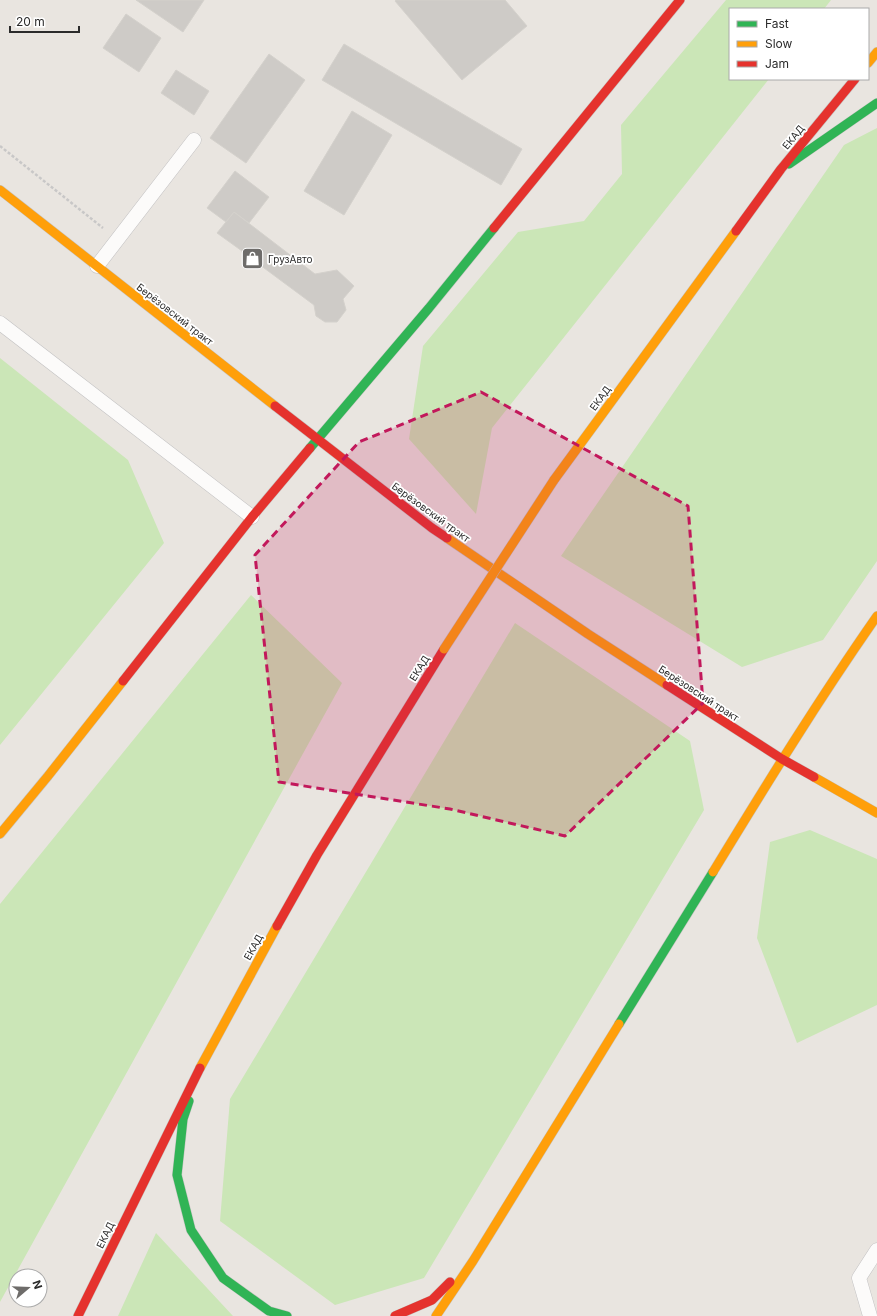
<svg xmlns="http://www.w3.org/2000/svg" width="877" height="1316" viewBox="0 0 877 1316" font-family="Inter,sans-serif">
	<rect width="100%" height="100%" fill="#e9e5e0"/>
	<path fill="#cbe6b7" d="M726,0H831L824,9H730V79H769L492,428L476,514L409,439L423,346L518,232L584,221L622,174L621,125Z
		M877,128V561L823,640L742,667L561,556L844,145Z
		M0,358L128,460L164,543L0,745Z
		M251,595L342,683L0,1302V904Z
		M515,623L690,741L704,810L424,1278L335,1305L220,1221L230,1099Z
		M810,830L877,859V1005L797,1043L757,938L770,842Z
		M156,1233L233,1316H118Z"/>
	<path fill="#cecbc7" stroke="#d4d1cc" d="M136,0H204L183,32Z
		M396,0H505L527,26L462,80L395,1Z
		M126,14L161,38L139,72L103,48Z
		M344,44L522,149L501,185L322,80Z
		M269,54L305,80L246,163L210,138Z
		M176,70L209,91L194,115L161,93Z
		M352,111L392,135L344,215L304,191Z
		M235,171L269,197L249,223L234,212L226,222L207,208Z
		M234,212L315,274L337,270L354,286L343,299L346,310L337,322H325L316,316L314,305L260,265L245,267L242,251L217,233Z"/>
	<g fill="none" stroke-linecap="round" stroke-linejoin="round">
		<defs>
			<path id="lane" d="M97,266L194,140
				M0,323L252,517
				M870,1316L859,1278L877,1250"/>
			<path id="fast" d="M789,164L877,103
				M310,448L429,308L494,228
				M619,1024L713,872
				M189,1101L183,1119L177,1175L191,1230L223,1278L269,1311L287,1316"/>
			<path id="slow" d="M868,63L877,52
				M0,190L275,406
				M554,480L736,231
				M447,538L588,634L667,685
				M814,777L877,813
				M0,834L48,776L123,681
				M713,872C766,785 819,699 877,616
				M200,1068L277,926
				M436,1316L473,1261L619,1024"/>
			<path id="jam" d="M494,228L680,0
				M736,231L781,169L855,79
				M275,406L432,528L447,538
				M123,681L252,517L310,448
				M667,685L782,759L814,777
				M277,926L317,855L444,649
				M78,1316L200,1068
				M395,1316L432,1300L450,1282"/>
		</defs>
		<use href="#lane" stroke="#c2c1c2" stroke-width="15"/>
		<use href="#fast" stroke="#c5c3c1" stroke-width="10"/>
		<use href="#slow" stroke="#c5c3c1" stroke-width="10"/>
		<use href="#jam" stroke="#c5c3c1" stroke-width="10"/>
		<path stroke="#c8c7c7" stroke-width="2.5" stroke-dasharray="3 2" stroke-linecap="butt" d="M0,146L103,228"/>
		<use href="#lane" stroke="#fcfbfa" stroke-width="14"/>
		<use href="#fast" stroke="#30b455" stroke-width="9"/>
		<use href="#slow" stroke="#ff9f0a" stroke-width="9"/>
		<use href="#jam" stroke="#e5322d" stroke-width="9"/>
		<defs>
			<path id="slow-bridge" d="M444,649L554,480"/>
		</defs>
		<use href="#slow-bridge" stroke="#c5c3c1" stroke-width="10" stroke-linecap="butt"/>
		<use href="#slow-bridge" stroke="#ff9f0a" stroke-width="9"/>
	</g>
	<path fill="#c2185b" fill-opacity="0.2" stroke="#c2185b" stroke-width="3" stroke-dasharray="8 5" stroke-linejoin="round" d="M481,392L688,506L703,703L565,836L450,809L279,782L255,555L359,442Z"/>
	<defs>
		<symbol id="shop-square" viewBox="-11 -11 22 22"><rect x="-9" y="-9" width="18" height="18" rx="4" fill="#6e6c6a" stroke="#fff"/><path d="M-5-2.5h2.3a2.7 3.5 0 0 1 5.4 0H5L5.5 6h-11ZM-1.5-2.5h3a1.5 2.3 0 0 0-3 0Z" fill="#fff"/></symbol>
	</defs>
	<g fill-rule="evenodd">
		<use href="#shop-square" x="240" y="246" width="25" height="25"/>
	</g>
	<g text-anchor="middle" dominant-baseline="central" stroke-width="3.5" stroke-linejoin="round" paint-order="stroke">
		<g font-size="10" fill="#2b2b2b" stroke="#fff">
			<text transform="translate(793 137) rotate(-51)">ЕКАД</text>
			<text transform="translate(175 314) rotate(38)">Берёзовский тракт</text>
			<text transform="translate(600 398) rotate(-54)">ЕКАД</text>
			<text transform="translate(431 512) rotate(36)">Берёзовский тракт</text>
			<text transform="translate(419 668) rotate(-58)">ЕКАД</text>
			<text transform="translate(699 693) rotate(33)">Берёзовский тракт</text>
			<text transform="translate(253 947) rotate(-61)">ЕКАД</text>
			<text transform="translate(105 1235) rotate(-64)">ЕКАД</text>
		</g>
		<g font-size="10" fill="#2b2b2b" stroke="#fff" text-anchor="start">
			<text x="268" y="259">ГрузАвто</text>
		</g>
	</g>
	<rect x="729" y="8" width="140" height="72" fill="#ffffff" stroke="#aaaaaa"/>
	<rect x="737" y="21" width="20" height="6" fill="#30b455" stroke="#aaaaaa"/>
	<text x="765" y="28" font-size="12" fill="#2b2b2b">Fast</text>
	<rect x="737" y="41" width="20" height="6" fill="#ff9f0a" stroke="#aaaaaa"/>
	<text x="765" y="48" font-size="12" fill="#2b2b2b">Slow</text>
	<rect x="737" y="61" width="20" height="6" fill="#e5322d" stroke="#aaaaaa"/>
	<text x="765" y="68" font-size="12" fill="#2b2b2b">Jam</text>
	<g transform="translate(28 1288) rotate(71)"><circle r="19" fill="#ffffff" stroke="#aaaaaa"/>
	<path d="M0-3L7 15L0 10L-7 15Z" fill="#6e6c6a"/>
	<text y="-6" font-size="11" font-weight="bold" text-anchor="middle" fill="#2b2b2b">N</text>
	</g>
	<path d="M10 26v6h69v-6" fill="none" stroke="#2b2b2b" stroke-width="2"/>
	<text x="16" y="26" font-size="12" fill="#2b2b2b" stroke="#ffffff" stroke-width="3" paint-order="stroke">20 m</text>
</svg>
